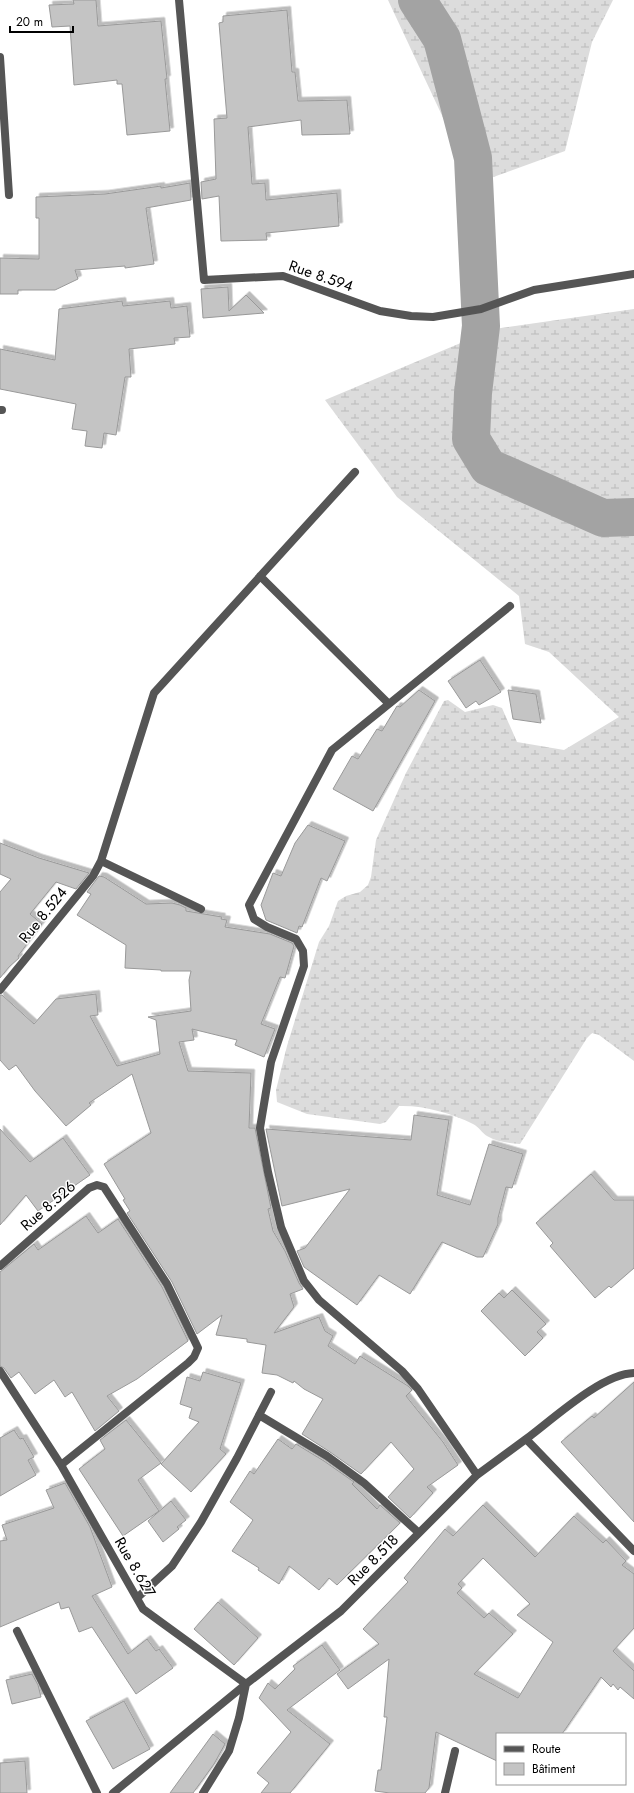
<svg xmlns="http://www.w3.org/2000/svg" width="634" height="1793" viewBox="0 0 634 1793" font-family="Jost,sans-serif">
	<defs>
		<pattern id="wetland-marsh" width="20" height="14" patternUnits="userSpaceOnUse"><rect width="20" height="14" fill="#dcdcdc"/><path d="M1 5h8M5 5V1M11 12h8M15 12V8" fill="none" stroke="#bbb"/></pattern>
		<filter id="shadow"><feDropShadow dx="3.5" dy="-3.5" stdDeviation="0" flood-color="#0004"/></filter>
	</defs>
	<rect width="100%" height="100%" fill="#fff"/>
	<path fill="url(#wetland-marsh)" d="M388,0H613L592,42L565,151L474,184Z
		M634,309V1061L599,1035L592,1033L587,1038L520,1144C509,1143 497,1142 487,1136C482,1133 479,1127 473,1124C452,1113 422,1105 399,1106L386,1122L380,1124L307,1114L277,1102L276,1090L287,1046L319,942L329,926L338,901L346,896L360,892L368,885L371,877L376,840L406,773L444,701L448,700L465,712L493,705L502,708L517,742L564,750L619,717L549,652L525,644L519,596L397,497L325,400L494,329Z"/>
	<g fill="none" stroke-linecap="round" stroke-linejoin="round">
		<path stroke="#a3a3a3" stroke-width="38" d="M417,0L442,39L473,158L481,326L473,393L471,439L488,467L603,518L634,517"/>
	</g>
	<path fill="#c4c4c4" stroke="#999" fill-rule="evenodd" filter="url(#shadow)" d="M73,0H96L98,26L161,21L167,79H165L170,131L127,135L122,84H117V80L74,85L70,26L52,27L49,5L74,4Z
		M287,10L292,72H295L298,101L347,100L350,134L302,135L301,120L248,127L252,184L265,183L266,200L337,193L339,226L266,233L267,240L221,241L219,196L202,199L201,182L216,179L214,119L227,118L219,23L223,22V16Z
		M190,183L191,200L146,208L154,264L125,268V266L75,270L78,279L55,290H18V294H0V258L39,259V218H36V197L105,194L161,186V188Z
		M228,287L229,311L246,295L264,313L203,318L201,289Z
		M122,301L123,306L170,301L171,308L187,306L190,337L174,338L175,344L129,349L131,377H125L116,435L104,433L102,448L85,446L87,431L72,429L76,404L0,389V349L55,360L59,309Z
		M480,660L501,692L479,705L476,701L466,708L448,681Z
		M419,690L435,701L373,811L333,789L352,756L358,759L377,729L382,731L397,706L400,707Z
		M508,690L536,694L541,723L513,719Z
		M308,825L345,841L327,881L321,878L302,927L299,926L297,933L266,920L261,905L273,873L281,876L295,843Z
		M0,843L39,858L89,873L76,889L56,882L30,914L42,924L18,956L19,958L9,967L0,978V892L11,879L0,874Z
		M99,876L104,877L146,904L172,903L180,905L186,908V911L222,917L221,919L227,920L225,927L270,934L292,943L294,946L285,978L280,977L261,1024L275,1029L264,1057L235,1045L237,1040L192,1029L194,1040L179,1042L188,1071L251,1073L249,1128H255L271,1208L268,1209L273,1231L285,1251L299,1283L303,1289L290,1294L294,1307L274,1333L319,1317L325,1331L333,1336L328,1346L355,1364L360,1356L408,1386L412,1390L406,1396L443,1442L458,1465L427,1487L433,1493L410,1518L388,1497L414,1469L391,1442L361,1474L330,1452L302,1434L323,1399L304,1389L294,1381L293,1383L277,1375L262,1373L266,1345L247,1342V1339L216,1335L222,1315L197,1334L172,1282L127,1213L130,1211L123,1200L125,1199L104,1164L151,1133L132,1074L89,1103L91,1105L66,1126L35,1091L16,1065L9,1070L0,1060V995H2L34,1024L56,999L96,994L98,1015L90,1016L117,1066L160,1054L156,1020L148,1017L191,1011L189,980L191,971H161V970L125,968L126,945L77,915L91,894L87,892Z
		M414,1115L449,1120L437,1195L470,1205L489,1144L523,1154L512,1188L506,1187L498,1218V1224L483,1257H477L442,1242L410,1294L379,1275L357,1305L304,1267L297,1251L305,1248L350,1189L282,1206L266,1129L411,1140Z
		M0,1129L30,1162L63,1138L90,1175L38,1211L26,1195L0,1225Z
		M591,1174L614,1200H634V1268L611,1288L609,1286L595,1298L550,1246L553,1243L536,1223Z
		M86,1216L98,1233L118,1219L162,1287L188,1341L137,1379L107,1396L119,1411L95,1431L72,1392L65,1397L54,1380L35,1394L19,1372L11,1378L4,1368L0,1366V1272L34,1244L38,1250Z
		M512,1290L546,1324L537,1332L543,1338L525,1356L481,1311L499,1293L504,1298Z
		M203,1372L241,1383L220,1449L226,1454L191,1492L161,1464L199,1422L189,1418L192,1408L180,1404L187,1377L200,1381Z
		M634,1382V1522L561,1442L592,1416L594,1418Z
		M126,1420L161,1463L138,1480L159,1511L123,1536L79,1469L105,1449L100,1440Z
		M14,1430L20,1439L23,1438L34,1457L28,1460L36,1475L0,1496V1438Z
		M278,1439L292,1449L296,1444L324,1461L354,1482L352,1484L377,1509L380,1505L400,1523L337,1585L329,1578L319,1590L289,1566L279,1584L258,1570L259,1568L232,1551L253,1520L230,1502L250,1471L254,1474Z
		M65,1483L90,1527L112,1587L92,1596L128,1654L147,1639L156,1651L159,1649L173,1668L136,1694L92,1627L79,1632L69,1607L61,1609L59,1602L0,1627V1541L7,1540L2,1525L54,1508L46,1490Z
		M171,1501L186,1520L177,1527L179,1529L163,1542L148,1521Z
		M483,1505L535,1557L574,1516L603,1543L606,1540L626,1561L622,1565L634,1574V1628L613,1651L634,1671V1699L620,1687L618,1690L613,1684L611,1687L601,1677L562,1734H497V1761L436,1732L429,1788L425,1793H390L375,1791L378,1770H381L387,1717H384L389,1659L348,1689L337,1674L379,1644L363,1629L408,1582L404,1578L445,1529L453,1536ZM483,1558L530,1604L517,1615L553,1642L518,1698L474,1674L513,1634L489,1613L484,1618L457,1593L462,1588L458,1584Z
		M218,1602L258,1638L234,1665L194,1629Z
		M322,1645L340,1670L287,1710L330,1744L290,1793H261L269,1783L257,1773L291,1732L259,1698L268,1683L275,1689L295,1669L293,1666Z
		M32,1674L38,1685L41,1697L12,1704L6,1680Z
		M124,1701L150,1749L113,1769L86,1721Z
		M213,1734L225,1744L214,1764L193,1793H170Z
		M25,1761L27,1793H0V1763Z"/>
	<g fill="none" stroke-linecap="round" stroke-linejoin="round">
		<path stroke="#555" stroke-width="8" d="M179,0L204,280L283,276L380,311L411,316L433,317L481,309L534,290L634,274
			M0,57L9,195
			M0,410H2
			M260,576L389,704
			M101,861L201,909
			M0,990L93,876L101,861L154,693L355,472
			M0,1266L89,1188L97,1185L104,1187L167,1284L198,1348L194,1357L188,1363L61,1465
			M0,1371L61,1465L143,1609L246,1684L239,1718L229,1751L203,1793
			M259,1415L327,1456L364,1483L419,1533
			M526,1439C553,1419 601,1374 634,1373
			M477,1475L418,1389L402,1371L319,1300L304,1281L281,1227L268,1172L260,1128L271,1062L304,966L303,951L296,939L267,927L254,919L249,905L332,750L510,606
			M137,1598L172,1566L201,1522L237,1458L271,1392
			M17,1631L97,1793
			M113,1793L246,1684L341,1611L477,1475L526,1439L634,1551
			M445,1793L455,1751"/>
	</g>
	<g text-anchor="middle" dominant-baseline="central" stroke-width="3" stroke-linejoin="round" paint-order="stroke">
		<g font-size="15" fill="#000" stroke="#fff">
			<text transform="translate(321 276) rotate(19)">Rue 8.594</text>
			<text transform="translate(43 915) rotate(-51)">Rue 8.524</text>
			<text transform="translate(48 1206) rotate(-41)">Rue 8.526</text>
			<text transform="translate(373 1560) rotate(-45)">Rue 8.518</text>
			<text transform="translate(135 1567) rotate(60)">Rue 8.627</text>
		</g>
	</g>
	<rect x="496" y="1733" width="130" height="52" fill="#ffffff" stroke="#999999"/>
	<rect x="504" y="1746" width="20" height="6" fill="#555555" stroke="#999999"/>
	<text x="532" y="1753" font-size="12" fill="#000000">Route</text>
	<rect x="504" y="1763" width="20" height="12" fill="#c4c4c4" stroke="#999999"/>
	<text x="532" y="1773" font-size="12" fill="#000000">Bâtiment</text>
	<path d="M10 26v6h63v-6" fill="none" stroke="#000000" stroke-width="2"/>
	<text x="16" y="26" font-size="12" fill="#000000" stroke="#ffffff" stroke-width="3" paint-order="stroke">20 m</text>
</svg>
